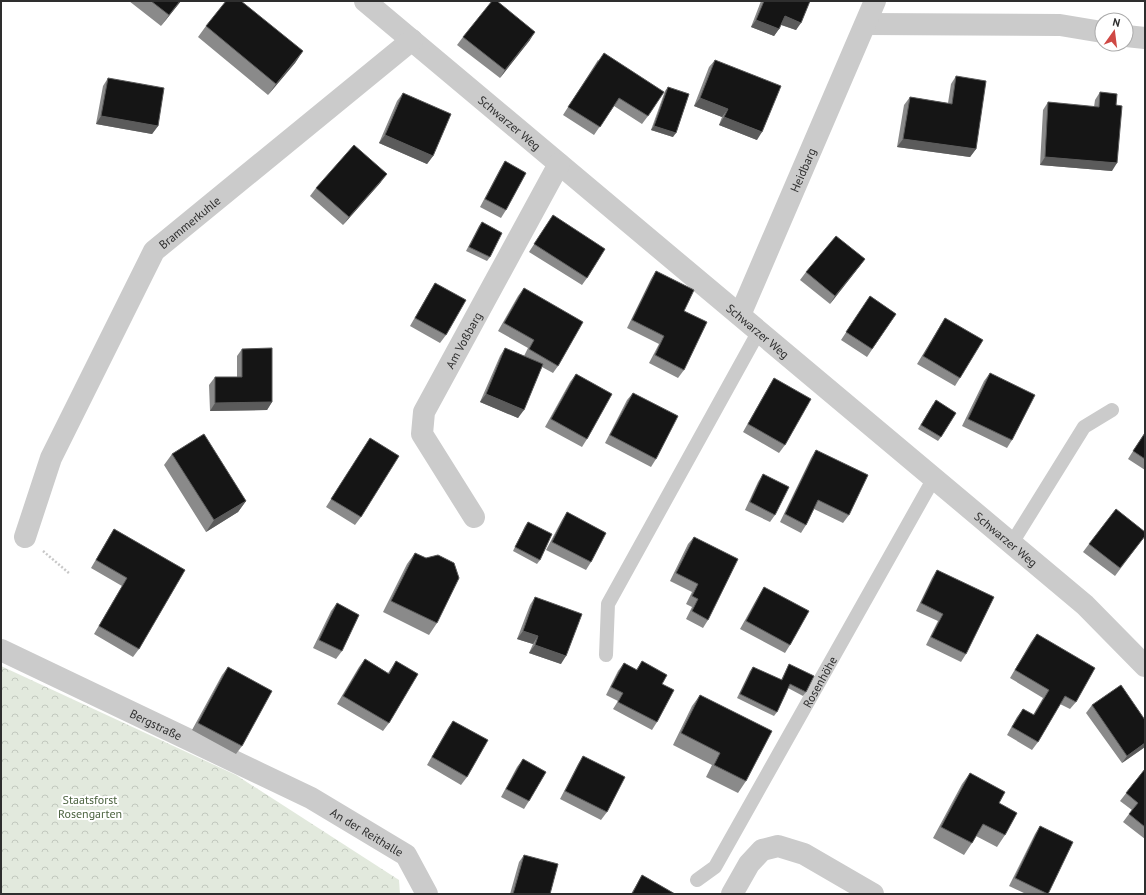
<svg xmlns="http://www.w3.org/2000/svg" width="1146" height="895" viewBox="0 0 1146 895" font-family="'PT Sans',sans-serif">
	<defs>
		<pattern id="forest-crowns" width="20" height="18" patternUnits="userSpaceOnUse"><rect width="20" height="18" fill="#e2e9dd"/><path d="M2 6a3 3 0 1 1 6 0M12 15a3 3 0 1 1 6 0" fill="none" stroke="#c2c8be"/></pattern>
	</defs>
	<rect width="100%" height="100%" fill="#fff"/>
	<path fill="url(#forest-crowns)" d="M1,666L236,775L399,880L400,894H1Z"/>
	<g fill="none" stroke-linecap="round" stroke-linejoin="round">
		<path stroke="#c8c8c8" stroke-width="2.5" stroke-dasharray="2 2" stroke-linecap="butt" d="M43,551L70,574"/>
		<g stroke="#cbcbcb" stroke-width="14">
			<path d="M1012,543L1084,427L1112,410"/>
			<path d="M606,655L608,604L759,331"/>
			<path id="s1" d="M697,880L715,867L934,478"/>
		</g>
		<g stroke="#cbcbcb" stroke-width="22">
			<path id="s2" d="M365,1L1085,605L1145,666"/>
			<path d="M866,24L1060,25L1102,32"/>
			<path d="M1126,36L1145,38"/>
			<path id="s3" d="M740,315L875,1"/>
			<path id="s4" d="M474,517L422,434L424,412L559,164"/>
			<path id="s5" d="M25,537L51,458L154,251L412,40"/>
			<path id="s6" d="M1,650L311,798L406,855L427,894"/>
			<path d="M732,894L749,864L762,850L778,846L804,854L873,894"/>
		</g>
	</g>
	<path fill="#8a8a8a" d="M129,1H181L161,26Z
		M761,1H810L796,30L781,25L779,29L774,36L751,27Z
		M206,26L303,51L295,63L268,95L198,37Z
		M463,37L530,40L500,78L457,45Z
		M598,60L648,116L642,124L614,106L594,135L563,115Z
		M715,60L757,140L719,125L722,117L694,106L709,67Z
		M956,76L976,149L970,157L897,147L904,105L910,97L948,103L951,84Z
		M108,78L158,126L152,134L96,124L103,86Z
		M668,87L673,137L651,130L665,91Z
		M1100,92L1112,171L1040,165L1043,110L1048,102L1094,107L1095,100Z
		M403,93L433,156L427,164L379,143L397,101Z
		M505,161L506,210L501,218L480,207L500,169Z
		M381,182L343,225L310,196L316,188Z
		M553,215L587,278L582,285L529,252Z
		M482,222L490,257L487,261L466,251L479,226Z
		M865,259L859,267L830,304L800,280L806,272Z
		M656,271L684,311V370L678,378L649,363L659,344L627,328L651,279Z
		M435,283L446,335L440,343L410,326L430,291Z
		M524,288L558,366L553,373L542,367L518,418L480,402L500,356L505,348L524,356L528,348L498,331L518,296Z
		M870,296L896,314L867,357L841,340Z
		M945,318L960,378L955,386L917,364L940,326Z
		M242,349L272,402L267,410L210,411L209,385L215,377H237V356Z
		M990,373L1012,440L1007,448L962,426L984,381Z
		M576,374L587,439L582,447L545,427L570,382Z
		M774,378L785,445L779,453L743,432L769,386Z
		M633,393L656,459L651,467L605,443L627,400Z
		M933,404L941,437L938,441L918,429Z
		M1145,432V470L1128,459Z
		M370,438L361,517L355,525L326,507Z
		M816,450L849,515L843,523L814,509L806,525L801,533L780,522L811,458Z
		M172,454L246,501L238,512L206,532L164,465Z
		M763,474L775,515L770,522L745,510L758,482Z
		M567,512L591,562L586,570L546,550L562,520Z
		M528,522L540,560L537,564L513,551L525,526Z
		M114,529L185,570L139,649L133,657L94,634L122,586L91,568L109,537Z
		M1145,536L1115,576L1083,552L1089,544Z
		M694,537L708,620L703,628L686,619L692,607L686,604L692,592L670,581L688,544Z
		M415,553L437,623L429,635L383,612L407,564Z
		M937,570L966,654L961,662L926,645L938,621L916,611L932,578Z
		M764,587L790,645L785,653L740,629L759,595Z
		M535,597L561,664L529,653L533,644L517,639L530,605Z
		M337,603L342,651L336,659L313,648L331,611Z
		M1037,634L1076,702L1070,709L1060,704L1038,742L1032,750L1007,735L1017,717L1023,709L1033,715L1043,698L1010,678L1031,642Z
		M365,659L388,673L396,661L389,723L383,731L337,704L359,667Z
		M642,661L662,684L657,722L652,730L613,709L618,701L606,695L618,671L624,663L636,670Z
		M789,664L806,692L803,696L788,688L777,712L774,716L737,698L750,671L753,667L781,680Z
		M228,667L242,746L236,754L192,730L222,675Z
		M700,695L746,781L738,793L706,777L712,765L673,745L692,706Z
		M1092,705L1145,747L1122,763L1086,713Z
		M453,721L467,777L461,785L427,765L448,728Z
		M583,756L607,812L601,820L560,799L578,764Z
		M523,759L529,801L524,809L501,797L517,767Z
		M1145,769V839L1123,822L1132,810L1120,801Z
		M970,773L999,803L1005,835L997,847L976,836L972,843L964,855L933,838L962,784Z
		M1040,826L1048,894H1026L1009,886L1035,834Z
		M524,855L550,894H510L519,862Z
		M642,875L675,894H631Z"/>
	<path fill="#5b5b5b" d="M180,1H181L161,26L169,15Z
		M785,16L801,23L796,30L779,24Z
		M756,20L779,29L774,36L751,27Z
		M535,32L530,40L500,78L505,70Z
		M303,51L295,63L268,95L276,84Z
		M700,98L728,109L722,117L694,106Z
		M101,116L158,126L152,134L96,124Z
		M724,117L762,132L757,140L719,125Z
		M654,126L676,133L673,137L651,130Z
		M385,135L433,156L427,164L379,143Z
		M903,139L976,149L970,157L897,147Z
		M1045,157L1117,163L1112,171L1040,165Z
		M387,174L381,182L343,225L349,217Z
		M865,259L859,267L830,304L835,296Z
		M486,394L524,410L518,418L480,402Z
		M272,402L267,410L210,411L215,403Z
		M246,501L238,512L206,532L214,520Z
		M523,631L538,636L533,644L517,639Z
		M535,645L566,656L561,664L529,653Z
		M1145,743V747L1122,763L1127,756Z"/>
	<path fill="#151515" stroke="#5b5b5b" d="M151,1H180L169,15Z
		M226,1H241L303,51L276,84L206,26Z
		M492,1H497L535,32L505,70L463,37Z
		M764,1H810L801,23L785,16L779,29L756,20Z
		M604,53L664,92L648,116L619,98L600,127L568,107Z
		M715,60L781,86L762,132L724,117L728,109L700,98Z
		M956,76L986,81L976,149L903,139L910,97L952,104Z
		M108,78L164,88L158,126L101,116Z
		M668,87L689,94L676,133L654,126Z
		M1100,92L1117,94L1116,105L1122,106L1117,163L1045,157L1048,102L1099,107Z
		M403,93L451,114L433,156L385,135Z
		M354,145L387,174L349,217L316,188Z
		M505,161L526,173L506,210L485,199Z
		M553,215L605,249L587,278L534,244Z
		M482,222L502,233L490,257L469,247Z
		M836,236L865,259L835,296L806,272Z
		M656,271L694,290L684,311L707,322L684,370L655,355L664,336L632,320Z
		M435,283L466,300L446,335L415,318Z
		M524,288L583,322L558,366L529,349L534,340L504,323Z
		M870,296L896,314L872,349L846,332Z
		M945,318L983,340L960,378L923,356Z
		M272,348V402L215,403V377H242V349Z
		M505,348L543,364L524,410L486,394Z
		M990,373L1035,395L1012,440L968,419Z
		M576,374L612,394L587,439L551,419Z
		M774,378L811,399L785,445L748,424Z
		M633,393L678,416L656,459L610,435Z
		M936,400L956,413L941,437L921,425Z
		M1145,433V459L1133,451Z
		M204,434L246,501L214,520L172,454Z
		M370,438L399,456L361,517L331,499Z
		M816,450L868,475L849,515L818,500L806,525L785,514Z
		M763,474L789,487L775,515L750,502Z
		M1116,509L1145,532V536L1120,568L1089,544Z
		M567,512L606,533L591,562L552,542Z
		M528,522L552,534L540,560L515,547Z
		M114,529L185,570L139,649L99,626L127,578L96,560Z
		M694,537L738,559L708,620L692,611L698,599L692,596L698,584L676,573Z
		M415,553L426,558L438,555L454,563L459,578L437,623L391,601Z
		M937,570L994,597L966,654L931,637L943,614L921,603Z
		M764,587L809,611L790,645L746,621Z
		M535,597L582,614L566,656L535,645L538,636L523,631Z
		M337,603L359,615L342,651L319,640Z
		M1037,634L1095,668L1076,702L1065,696L1038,742L1012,727L1023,709L1034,715L1049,690L1015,670Z
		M365,659L389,674L396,661L418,674L389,723L343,696Z
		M642,661L667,675L662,684L674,690L657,722L618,702L623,693L611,687L624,663L637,670Z
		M789,664L814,676L806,692L790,684L777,712L740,694L753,667L782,680Z
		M228,667L272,691L242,746L198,723Z
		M1121,685L1145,720V743L1127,756L1092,705Z
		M700,695L772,731L746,781L714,765L720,753L681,733Z
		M453,721L488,740L467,777L432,757Z
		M583,756L625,777L607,812L565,791Z
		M523,759L546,772L529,801L506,789Z
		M1145,769V827L1129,814L1138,803L1126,793Z
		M970,773L1005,792L999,803L1017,813L1005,835L983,824L972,843L941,827Z
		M1040,826L1073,842L1048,894L1015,878Z
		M524,855L558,864L550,894H513Z
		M642,875L675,894H632Z"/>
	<g text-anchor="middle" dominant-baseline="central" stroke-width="4" stroke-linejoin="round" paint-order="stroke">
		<g font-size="12" fill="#2e2e2e" stroke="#fff">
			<text stroke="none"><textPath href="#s2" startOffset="189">Schwarzer Weg</textPath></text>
			<text stroke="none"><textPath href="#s3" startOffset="158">Heidbarg</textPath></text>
			<text stroke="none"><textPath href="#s5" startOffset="360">Brammerkuhle</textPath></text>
			<text stroke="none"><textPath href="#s2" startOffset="513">Schwarzer Weg</textPath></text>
			<text stroke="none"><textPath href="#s4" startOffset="202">Am Voßbarg</textPath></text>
			<text stroke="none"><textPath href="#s2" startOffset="837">Schwarzer Weg</textPath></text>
			<text stroke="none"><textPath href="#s1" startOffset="235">Rosenhöhe</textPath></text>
			<text stroke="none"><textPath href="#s6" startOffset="172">Bergstraße</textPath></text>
			<text stroke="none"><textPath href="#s6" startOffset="409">An der Reithalle</textPath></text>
		</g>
		<g font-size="12" fill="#4d6441" stroke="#fff">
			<text x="90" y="799">Staatsforst<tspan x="90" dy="14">Rosengarten</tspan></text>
		</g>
	</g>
	<rect width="1146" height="895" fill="none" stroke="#2e2e2e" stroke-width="4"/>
	<g transform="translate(1114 32) rotate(14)"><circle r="19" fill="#ffffff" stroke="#ababab"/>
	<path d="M0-3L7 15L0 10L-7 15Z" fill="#cf4945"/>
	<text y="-6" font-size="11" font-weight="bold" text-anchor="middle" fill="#2e2e2e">N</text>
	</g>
</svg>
